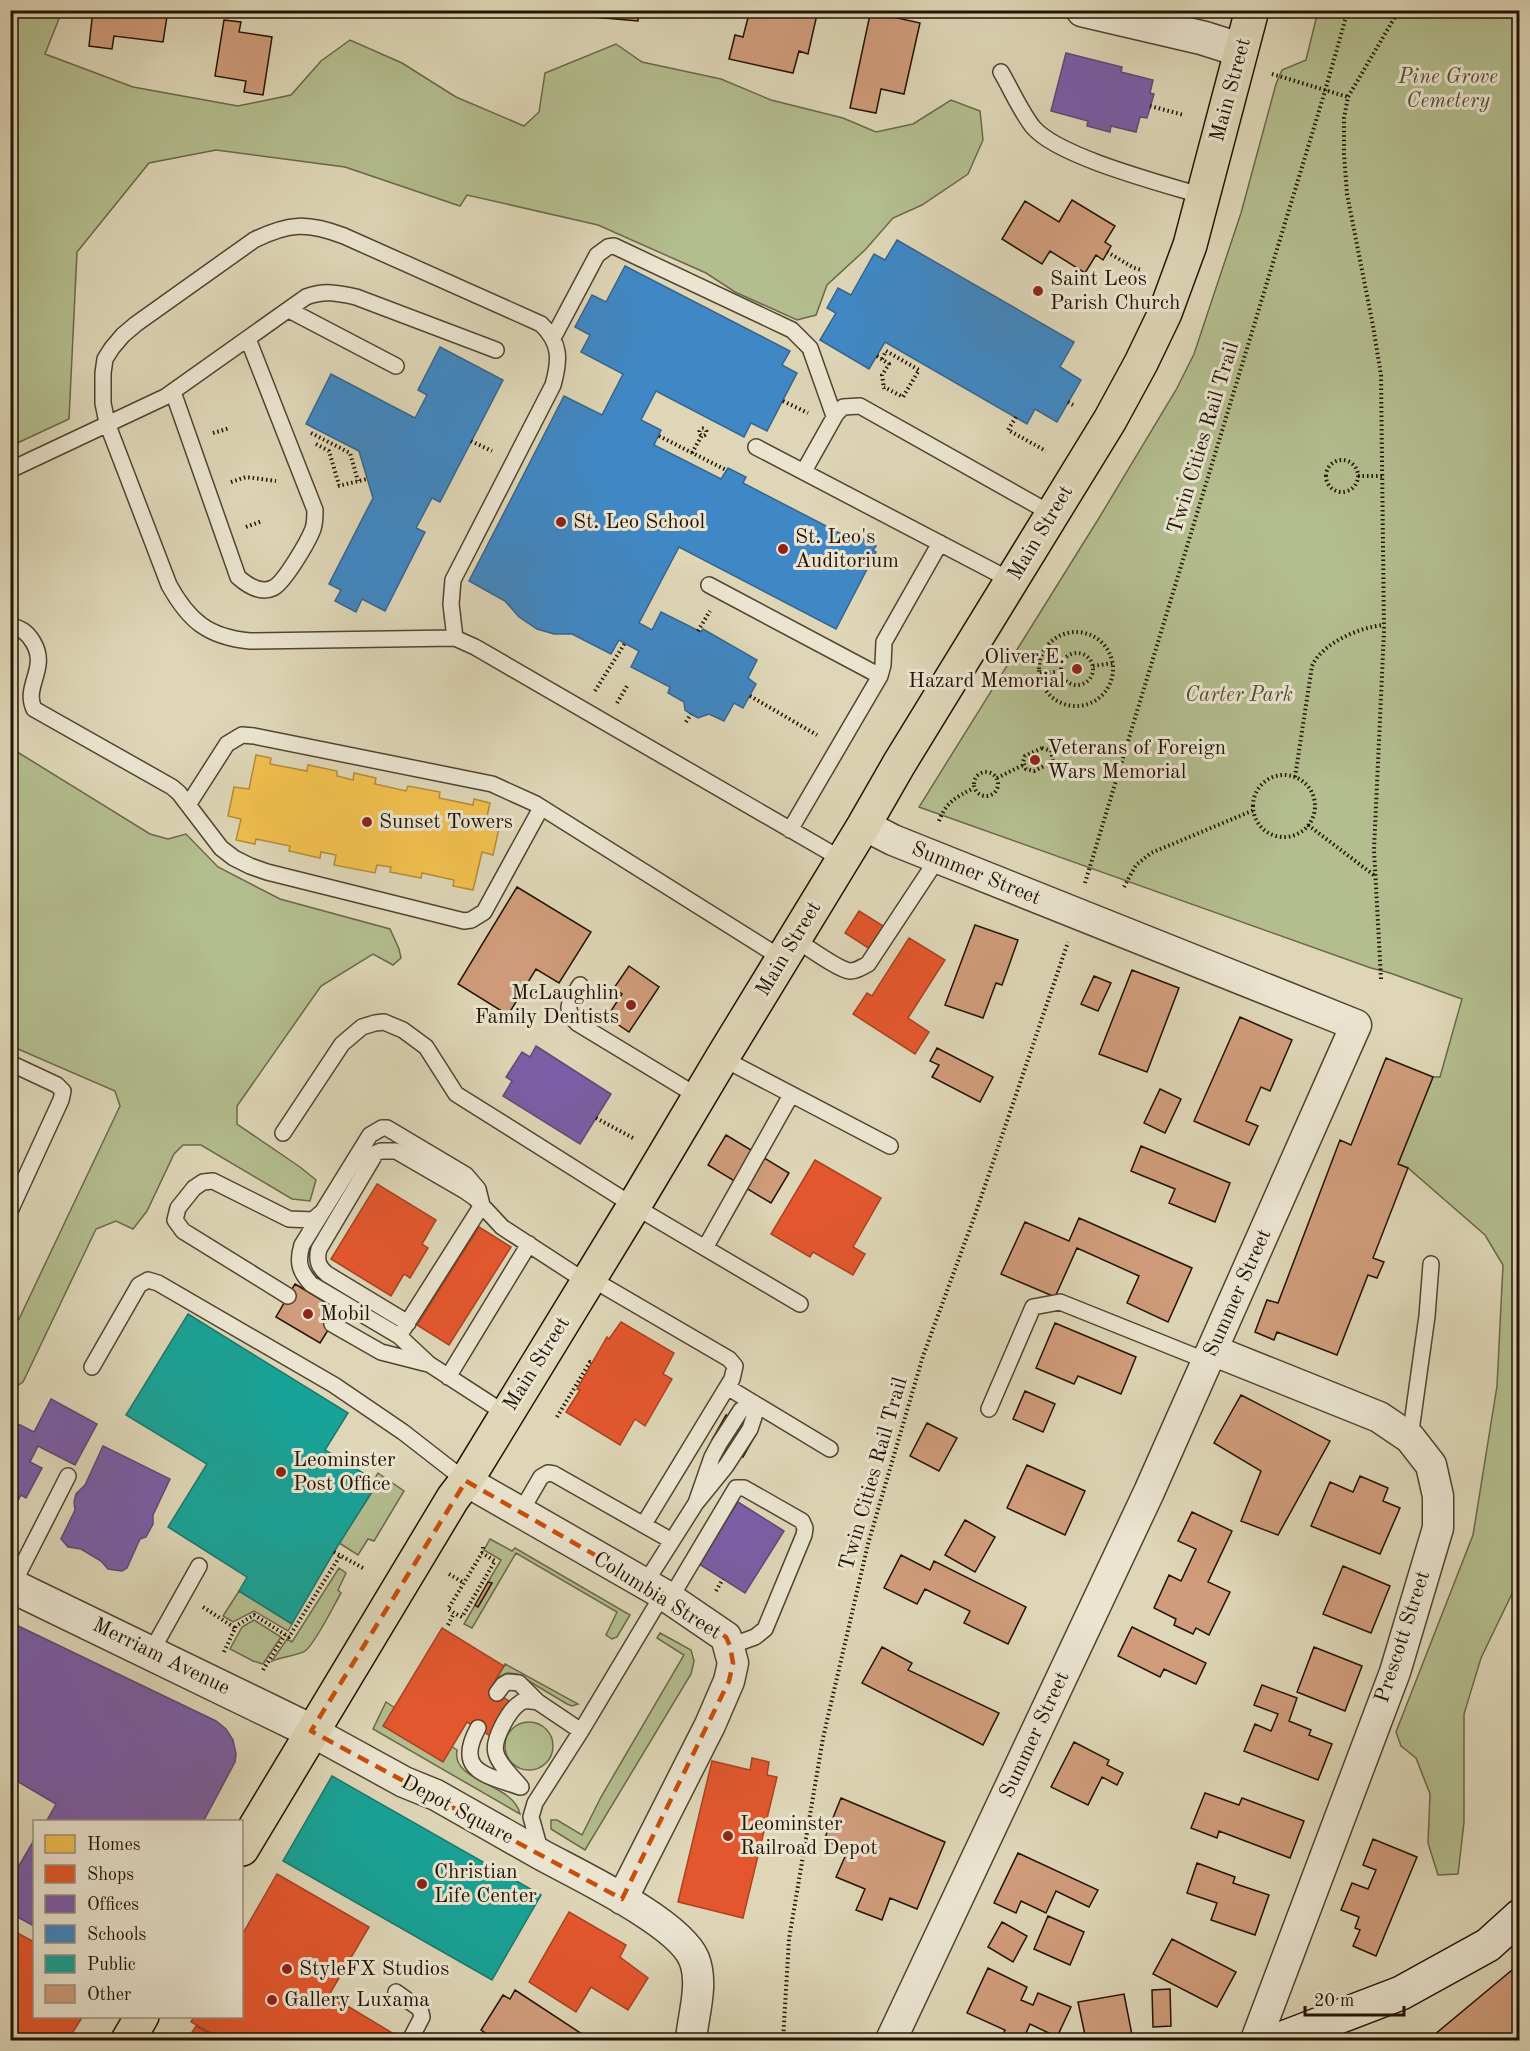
<svg xmlns="http://www.w3.org/2000/svg" width="1530" height="2051" viewBox="0 0 1530 2051" font-family="'Old Standard TT',serif">
	<rect width="100%" height="100%" fill="#ded6b7"/>
	<filter id="stains"><feTurbulence type="fractalNoise" baseFrequency=".00333" numOctaves="4"/><feColorMatrix values="0 0 0 0 .2 0 0 0 0 .09 0 0 0 0 .02 0 0 0 .5 -.17"/></filter>
	<radialGradient id="worn" r=".72"><stop offset=".6" stop-color="#630" stop-opacity="0"/><stop offset="1" stop-color="#630" stop-opacity=".3"/></radialGradient>
	<path fill="#b3bd8e" stroke="#6b6848" stroke-width="1.5" d="M10,11H62L45,54L133,87L238,106L291,95L321,61L350,40L402,63L456,97L524,126L539,112L545,73L616,44L642,62L721,79L771,100L843,118L876,132L913,124L951,100L980,111L983,140L968,174L922,205L893,218L865,250L827,285L816,315L797,320L735,292L706,273L598,225L467,195L460,206L345,167L216,150L149,163L77,252L69,419L11,446Z
		M1318,11H1519L1520,1577L1481,1658L1464,1714V1822L1458,1874L1438,1875L1428,1843L1430,1794L1416,1758L1401,1746L1396,1732L1473,1535L1497,1386L1503,1265L1485,1235L1408,1168L1398,1164L1433,1077H1440L1462,999L1390,973L1371,968L919,807L1099,518L1176,390L1194,354L1241,213L1276,84L1282,70L1306,60Z
		M11,752L19,753L150,834L168,839L186,834L218,867L280,899L390,929L399,949L401,958L393,965L373,954L321,986L237,1106V1124L300,1167L316,1180L310,1201L292,1199L201,1145H183L174,1154L147,1211L133,1229L116,1221L96,1229L23,1382L11,1390V1336L120,1106L115,1091L11,1046Z
		M378,1473L404,1491L374,1541L368,1539L358,1555L339,1543L378,1483L374,1480Z
		M490,1539L512,1551L515,1548L630,1615L617,1637L612,1639L606,1635L617,1612L516,1553L472,1628L464,1624L475,1605L478,1607L491,1584L488,1582L501,1560L484,1550Z
		M339,1568L346,1573L338,1590L341,1593C334,1605 315,1644 305,1651C300,1655 281,1657 272,1661L287,1639L292,1642Z
		M239,1591L292,1624L288,1631L254,1611L233,1622L223,1616Z
		M254,1620L281,1637L263,1664L253,1661L230,1649L242,1627Z
		M660,1633L691,1650L694,1661L691,1674L585,1850L551,1829V1820H557L582,1835L601,1797L684,1655L657,1638Z
		M505,1664L578,1704L572,1706L567,1704L517,1674L507,1673L497,1678Z
		M386,1702L457,1750C451,1783 513,1782 520,1814L373,1729Z
		M505 1746a24 24 0 1 1 48 0a24 24 0 1 1-48 0Z"/>
	<path fill="#f2c14e" stroke="#b48d38" stroke-width="1.5" d="M256,755L271,758L270,764L307,771L308,765L337,771V776L353,780L354,773L376,778L375,784L406,791L408,786L440,792L439,798L473,805L474,799L490,803L486,821L500,824L493,855L482,852L473,890L453,886L454,880L422,873L421,878L390,872L391,867L377,865L375,873L334,865L336,855L321,852L320,858L289,851L290,846L256,839L255,844L236,840L241,819L228,816L234,787L249,789Z"/>
	<path fill="#e4572e" stroke="#aa4321" stroke-width="1.5" d="M859,911L888,929L873,951L845,933Z
		M909,938L945,960L908,1018L929,1032L915,1054L853,1014L867,993L872,996Z
		M815,1160L881,1198L853,1247L865,1254L853,1275L813,1252L810,1257L771,1234Z
		M377,1184L436,1220L422,1244L428,1248L410,1278L404,1274L391,1296L331,1259Z
		M479,1227L511,1247L449,1345L417,1325Z
		M621,1322L674,1353L663,1374L672,1379L645,1426L635,1419L620,1445L566,1412L580,1390L577,1389L607,1337L609,1339Z
		M442,1628L504,1666L490,1689L512,1703L492,1737L467,1722L443,1762L383,1726Z
		M752,1758L769,1762L767,1775L777,1777L743,1918L678,1902L712,1761L750,1770Z
		M277,1874L369,1927L329,1995L394,2034L390,2040H224L191,2022L194,2016H242V1935Z
		M569,1912L626,1945L620,1957L648,1978L628,2010L591,1987L576,2012L529,1982Z
		M10,1929L34,1942V2016H83L68,2040H10Z
		M196,2026L220,2040H187Z"/>
	<path fill="#7b5ea7" stroke="#614876" stroke-width="1.5" d="M1066,53L1122,67L1121,72L1153,80L1150,93L1154,94L1147,118L1140,117L1136,132L1111,126L1110,132L1087,126L1088,121L1051,111Z
		M536,1046L611,1094L580,1144L503,1096L512,1081L506,1077L522,1052L530,1057Z
		M51,1399L97,1424L75,1465L38,1446L30,1462L42,1468L26,1498L21,1495L10,1515V1420L34,1432Z
		M103,1446L170,1479L153,1515V1524L146,1537L140,1539L127,1568L122,1571L108,1569L101,1561L81,1549L68,1547L61,1539L75,1510L74,1502L76,1494L85,1485Z
		M738,1502L784,1531L745,1593L699,1564Z
		M10,1622L216,1721L226,1729L233,1740L236,1754L235,1762L203,1822H46L56,1804L10,1777Z
		M34,1840V1926L10,1913V1881Z"/>
	<path fill="#3f88c5" stroke="#37658b" stroke-width="1.5" d="M897,240L1074,342L1060,367L1081,380L1057,422L1035,409L1027,424L885,342L869,369L820,340L836,313L827,308L838,288L851,295L874,254L885,260Z
		M625,266L790,351L782,365L797,373L767,431L751,423L744,437L656,391L641,420L661,430L654,445L721,479L728,468L746,477L743,483L855,541L858,536L876,546L873,550L876,552L836,629L679,547L639,623L652,630L661,612L701,632L703,629L757,660L748,678L756,684L743,708L734,703L724,721L709,714L698,718L691,714L685,710L684,702L668,693L670,687L631,667L639,651L619,640L611,654L572,634H554L537,629L519,617L505,601L469,581L564,396L602,415L623,374L581,352L590,335L575,327L592,295L606,302Z
		M440,347L503,380L440,502L432,498L416,528L425,532L385,611L362,599L356,612L335,601L341,590L329,584L373,498L359,451L306,424L331,374L415,418L427,395L418,390Z"/>
	<path fill="#17a398" stroke="#1b786b" stroke-width="1.5" d="M188,1314L348,1413L325,1450L378,1482L334,1552L292,1624L239,1591L247,1577L168,1527L207,1464L126,1415Z
		M332,1776L541,1895L492,1980L283,1861Z"/>
	<path fill="#d09c7b" stroke="#231303" stroke-width="1.5" d="M93,10H168L163,42L114,36L112,49L89,46Z
		M582,10H639L638,21L581,16Z
		M750,10H818L808,54L799,51L793,73L729,59L735,35L743,37Z
		M871,10H894L893,17L920,23L904,94L881,89L876,113L850,108Z
		M224,20L241,22L239,32L272,37L263,95L244,92L246,81L215,76Z
		M1072,200L1115,226L1105,242L1111,246L1103,260L1096,255L1085,273L1050,251L1042,264L1002,239L1025,201L1059,222Z
		M517,887L591,932L559,983L536,969L508,1015L458,984Z
		M975,925L1018,940L1002,985L996,983L983,1018L945,1005Z
		M629,966L659,987L629,1032L607,1017L622,994L614,988Z
		M1132,970L1179,988L1147,1072L1099,1054Z
		M1094,976L1111,983L1098,1011L1081,1004Z
		M1240,1017L1292,1040L1270,1091L1261,1087L1246,1121L1258,1126L1249,1145L1194,1121Z
		M937,1048L993,1077L980,1102L932,1077L939,1065L930,1061Z
		M1386,1058L1433,1077L1398,1164L1408,1168L1373,1258L1384,1262L1377,1278L1368,1275L1337,1355L1277,1332L1274,1340L1255,1332L1267,1300L1278,1303L1340,1140L1351,1145Z
		M1160,1089L1181,1099L1165,1133L1144,1123Z
		M726,1135L789,1173L771,1203L708,1165Z
		M1141,1146L1230,1183L1215,1222L1169,1203L1175,1189L1131,1171Z
		M1079,1218L1192,1268L1168,1322L1127,1303L1139,1276L1077,1248L1055,1297L1001,1274L1025,1222L1069,1241Z
		M295,1284L340,1311L320,1343L276,1317Z
		M1055,1323L1136,1357L1121,1394L1078,1376L1074,1384L1036,1368Z
		M1025,1391L1055,1404L1043,1432L1013,1419Z
		M1241,1395L1330,1441L1278,1535L1241,1521L1261,1471L1214,1443Z
		M726,1415L757,1432L743,1457L712,1440Z
		M927,1423L957,1438L939,1471L910,1456Z
		M1027,1465L1085,1491L1065,1535L1007,1508Z
		M1360,1476L1388,1488L1383,1501L1400,1508L1380,1554L1311,1526L1330,1482L1353,1492Z
		M1192,1512L1232,1531L1208,1582L1230,1592L1209,1635L1196,1628L1193,1634L1174,1625L1176,1619L1154,1608L1169,1575L1181,1581L1196,1549L1178,1541Z
		M965,1520L995,1537L975,1572L945,1555Z
		M901,1555L930,1570L934,1561L1026,1607L1008,1644L964,1623L970,1611L925,1589L917,1604L884,1588Z
		M1343,1566L1390,1586L1371,1633L1323,1614Z
		M488,1582L492,1583L478,1607L475,1605Z
		M1132,1627L1206,1663L1196,1684L1164,1669L1160,1677L1118,1656Z
		M882,1647L912,1663L908,1670L999,1713L983,1745L862,1683Z
		M1314,1647L1362,1666L1345,1711L1297,1692Z
		M1262,1685L1297,1698L1289,1721L1311,1730L1309,1735L1332,1744L1318,1780L1244,1751L1255,1724L1271,1731L1278,1714L1254,1705Z
		M1074,1742L1109,1760L1107,1765L1123,1773L1117,1785L1102,1777L1088,1805L1051,1787Z
		M1205,1793L1239,1805L1242,1798L1304,1821L1290,1858L1219,1831L1217,1838L1191,1828Z
		M841,1798L945,1842L917,1909L890,1898L882,1920L856,1910L865,1889L836,1877L848,1850L824,1840Z
		M1373,1839L1417,1857L1376,1956L1353,1946L1360,1930L1355,1928L1359,1917L1341,1910L1352,1883L1368,1889L1376,1870L1363,1865Z
		M1018,1853L1098,1890L1089,1907L1056,1891L1046,1913L1021,1901L1016,1913L994,1903Z
		M1197,1863L1235,1877L1233,1883L1269,1895L1255,1935L1211,1920L1217,1903L1187,1893Z
		M1048,1916L1084,1932L1070,1965L1034,1949Z
		M1002,1922L1027,1936L1013,1962L988,1947Z
		M1172,1939L1236,1972L1217,2007L1153,1974Z
		M1518,1965L1520,2040H1428Z
		M988,1968L1027,1987L1021,2000L1033,2005L1038,1993L1071,2007L1057,2037L1030,2024L1023,2040H1000L1005,2030L967,2013Z
		M1170,1989L1171,2026L1153,2027L1152,1990Z
		M515,1990L585,2036L583,2040H488L490,2036L481,2030L503,1995L510,1999Z
		M1124,1994L1133,2040H1079V2036L1085,2035L1078,2002Z"/>
	<g fill="none" stroke-linecap="round" stroke-linejoin="round">
		<defs>
			<path id="service" d="M1001,72C1011,89 1021,112 1033,127C1058,157 1164,184 1203,196
				M289,310L396,366
				M553,338L597,255L608,247L614,246L792,330L810,348L834,416
				M173,392L238,577C247,585 260,594 273,588C284,583 308,542 313,529C315,523 315,517 315,510L248,339
				M756,447L1012,581
				M10,470L165,397L306,297C324,290 338,293 356,297L496,350
				M804,471L836,414L843,407L860,406L1052,514
				M709,585L880,676
				M10,626C21,628 27,632 33,642C49,668 23,686 34,709L172,787L179,793L221,848L234,858L250,866L267,872L464,921L471,920L484,912L541,808
				M455,638L451,604L453,580L553,385C560,360 561,343 541,324L344,236C307,222 289,223 254,240L136,324L123,335L112,348L105,359L103,373V403L107,423L169,585C189,621 208,637 250,641L455,638L475,647L843,860
				M188,805L227,744L242,735L254,736L492,784L536,804L783,959
				M790,830L880,676L883,665L884,642L940,543
				M795,939C806,946 839,970 850,971C857,971 862,967 868,964L938,858
				M580,985C571,1000 562,1008 577,1023L699,1097
				M722,1058L890,1146
				M10,1063L57,1085L63,1091L61,1100L10,1211
				M283,1133L342,1044L362,1027L375,1023L384,1022L403,1030L426,1047L456,1094L634,1206L800,1304
				M705,1248L791,1095
				M590,1278L729,1359L735,1366L732,1379L644,1524
				M288,1296L183,1231L175,1220L178,1208L194,1188L203,1182L213,1181L289,1219L313,1220L321,1213
				M408,1323L327,1274C318,1267 316,1260 319,1249L376,1153L381,1151H396L465,1191L475,1198L502,1227L588,1283
				M332,1324L381,1352L428,1364
				M399,1336L482,1205L478,1189L466,1175L387,1128H382L370,1135L302,1245C297,1261 299,1271 311,1284L399,1336L429,1364L506,1414
				M92,1367L139,1285L148,1280L158,1283L334,1385L403,1432L466,1481
				M448,1377L529,1244
				M727,1387L830,1449
				M989,1409L1033,1307L1060,1302L1207,1361
				M1410,1438L1427,1316L1431,1264
				M520,1513L541,1477L548,1473L554,1474L672,1541
				M644,1585L696,1503L712,1457L719,1444L741,1410L754,1403V1417L750,1429L726,1466L696,1503
				M12,1586L68,1476
				M670,1599L736,1488H744L802,1521L805,1528L804,1535L765,1629L755,1637L730,1646
				M151,1652L199,1566
				M497,1693L503,1685L508,1682L519,1683L538,1702L581,1731
				M478,1728C454,1772 487,1775 520,1787
				M521,1787C513,1777 499,1765 496,1753C492,1740 509,1710 520,1703C525,1699 532,1701 538,1702
				M541,1853L531,1817L535,1803L581,1731L663,1594
				M396,1992L420,2009L422,2017L410,2040
				M1332,2021L1339,2040"/>
			<path id="minor" d="M864,825L893,840L938,858L1356,1025L1149,1492L891,2040
				M1212,1350L1379,1417L1410,1438L1431,1465L1438,1496V1528L1395,1672L1256,2040
				M466,1481L663,1594L726,1637L733,1663L729,1681L710,1725L622,1899
				M311,1731L404,1782L436,1795C471,1815 505,1834 540,1854C576,1874 679,1922 694,1959C704,1984 693,2015 691,2040"/>
			<path id="tertiary" d="M1083,10L1203,38L1241,50
				M10,1585L311,1731"/>
			<path id="secondary" d="M1278,2040L1401,1993L1488,1945L1520,1916"/>
			<path id="primary" d="M242,1849L453,1498L466,1481L634,1206L722,1058L864,825L899,764L1110,420L1141,363L1165,313L1190,245L1252,10
				M128,2040L142,2016"/>
		</defs>
		<use href="#service" stroke="#524430" stroke-width="18"/>
		<use href="#minor" stroke="#524430" stroke-width="33"/>
		<use href="#tertiary" stroke="#524430" stroke-width="36"/>
		<use href="#secondary" stroke="#231303" stroke-width="36"/>
		<use href="#primary" stroke="#231303" stroke-width="36"/>
		<path stroke="#231303" stroke-width="4" stroke-dasharray="1.5 3" stroke-linecap="butt" d="M1272,74L1348,97
			M1150,106L1184,115
			M1107,252L1134,268L1142,270
			M877,356L889,364L882,375L884,389
			M882,359L886,351L919,370L903,397L884,387
			M783,401L808,413
			M1068,402L1073,405
			M1016,417L1008,430L1046,451
			M699.5 432a3.5 3.5 0 1 1 7 0a3.5 3.5 0 1 1-7 0Z
			M213,433L230,428
			M311,433L350,453L358,481
			M659,436L726,470
			M471,441L492,451
			M316,444L329,451L339,485
			M692,453L702,435
			M1326 476a16 16 0 1 1 32 0a16 16 0 1 1-32 0Z
			M1358,476H1382
			M231,482L246,477L276,481
			M338,486L367,479
			M246,527L262,521
			M698,631L710,611
			M1039 669a37 37 0 1 1 74 0a37 37 0 1 1-74 0Z
			M1061 669a16 16 0 1 1 32 0a16 16 0 1 1-32 0Z
			M1093,666L1113,663
			M1040,674L1061,671
			M595,691L625,643
			M750,696L817,735
			M617,703L627,686
			M686,722L691,714
			M1042,748L1051,751L1053,762L1034,771L1026,769L1023,762L1025,756Z
			M974 784a12 12 0 1 1 24 0a12 12 0 1 1-24 0Z
			M1253 806a31 31 0 1 1 62 0a31 31 0 1 1-62 0Z
			M1295,777L1312,666C1322,643 1360,627 1384,625
			M997,778L1023,765
			M939,821C946,802 956,797 974,788
			M1308,825L1375,876
			M1085,883L1325,91L1348,10
			M1124,887L1136,865L1151,853L1254,810
			M1381,979L1374,850L1384,631L1381,375L1373,326L1347,194L1344,154V118L1348,97L1399,10
			M596,1118L633,1138
			M557,1417L590,1362L592,1363
			M483,1547V1549
			M334,1552L363,1568
			M449,1574L464,1583
			M716,1591L723,1579
			M203,1607L235,1628
			M448,1625L454,1613L448,1609L482,1553L495,1561L462,1617L454,1613
			M224,1652L236,1626L254,1615L289,1637L340,1556
			M263,1670L285,1635
			M783,2040L789,1939L823,1738L868,1544L923,1356L975,1215L1068,942"/>
		<use href="#service" stroke="#eae4d0" stroke-width="15"/>
		<use href="#minor" stroke="#eae4d0" stroke-width="30"/>
		<use href="#tertiary" stroke="#eae4d0" stroke-width="33"/>
		<use href="#secondary" stroke="#eae4d0" stroke-width="33"/>
		<use href="#primary" stroke="#ded6b7" stroke-width="33"/>
	</g>
	<path fill="none" stroke="#ca4e0b" stroke-width="4.5" stroke-dasharray="12 8" stroke-linejoin="round" d="M466,1481L663,1594L726,1637L730,1646L733,1663L729,1681L622,1899L311,1731Z"/>
	<g fill="#8f2418" stroke="#eae4d0" stroke-width="2">
		<circle cx="1038" cy="291" r="6"/>
		<circle cx="561" cy="522" r="6"/>
		<circle cx="783" cy="549" r="6"/>
		<circle cx="1077" cy="669" r="6"/>
		<circle cx="1035" cy="760" r="6"/>
		<circle cx="367" cy="822" r="6"/>
		<circle cx="631" cy="1005" r="6"/>
		<circle cx="308" cy="1314" r="6"/>
		<circle cx="281" cy="1472" r="6"/>
		<circle cx="728" cy="1836" r="6"/>
		<circle cx="422" cy="1884" r="6"/>
		<circle cx="287" cy="1969" r="6"/>
		<circle cx="272" cy="2000" r="6"/>
	</g>
	<g text-anchor="middle" dominant-baseline="central" stroke-width="6" stroke-linejoin="round" paint-order="stroke">
		<g font-size="21" font-style="italic" fill="#554e34" stroke="#eae4d0">
			<text x="1448" y="77">Pine Grove<tspan x="1448" dy="24">Cemetery</tspan></text>
			<text x="1239" y="695">Carter Park</text>
		</g>
		<g font-size="21" fill="#231303" stroke="#eae4d0">
			<text transform="translate(1231 90) rotate(-75)">Main Street</text>
			<text transform="translate(1204 438) rotate(-73)">Twin Cities Rail Trail</text>
			<text transform="translate(1041 533) rotate(-59)">Main Street</text>
			<text transform="translate(976 874) rotate(22)">Summer Street</text>
			<text transform="translate(789 949) rotate(-59)">Main Street</text>
			<text transform="translate(1238 1293) rotate(-66)">Summer Street</text>
			<text transform="translate(537 1364) rotate(-58)">Main Street</text>
			<text transform="translate(874 1474) rotate(-74)">Twin Cities Rail Trail</text>
			<text transform="translate(657 1596) rotate(32)">Columbia Street</text>
			<text transform="translate(1403 1637) rotate(-72)">Prescott Street</text>
			<text transform="translate(161 1657) rotate(26)">Merriam Avenue</text>
			<text transform="translate(1035 1735) rotate(-65)">Summer Street</text>
			<text transform="translate(457 1810) rotate(28)">Depot Square</text>
		</g>
		<g font-size="21" fill="#231303" stroke="#eae4d0" text-anchor="start">
			<text x="1050" y="279">Saint Leos<tspan x="1050" dy="24">Parish Church</tspan></text>
			<text x="573" y="522">St. Leo School</text>
			<text x="795" y="537">St. Leo's<tspan x="795" dy="24">Auditorium</tspan></text>
			<text x="1065" y="657" text-anchor="end">Oliver E.<tspan x="1065" dy="24">Hazard Memorial</tspan></text>
			<text x="1047" y="748">Veterans of Foreign<tspan x="1047" dy="24">Wars Memorial</tspan></text>
			<text x="379" y="822">Sunset Towers</text>
			<text x="619" y="993" text-anchor="end">McLaughlin<tspan x="619" dy="24">Family Dentists</tspan></text>
			<text x="320" y="1314">Mobil</text>
			<text x="293" y="1460">Leominster<tspan x="293" dy="24">Post Office</tspan></text>
			<text x="740" y="1824">Leominster<tspan x="740" dy="24">Railroad Depot</tspan></text>
			<text x="434" y="1872">Christian<tspan x="434" dy="24">Life Center</tspan></text>
			<text x="299" y="1969">StyleFX Studios</text>
			<text x="284" y="2000">Gallery Luxama</text>
		</g>
	</g>
	<rect width="1530" height="2051" fill="none" stroke="#ded6b7" stroke-width="36"/>
	<rect x="12" y="12" width="1506" height="2027" fill="none" stroke="#231303" stroke-width="3"/>
	<rect x="18" y="18" width="1494" height="2015" fill="none" stroke="#231303" stroke-width="1.5"/>
	<rect x="33" y="1820" width="210" height="198" fill="#eae4d0" stroke="#9a907e" stroke-width="1.5"/>
	<rect x="45" y="1835" width="30" height="18" fill="#f2c14e" stroke="#9a907e" stroke-width="1.5"/>
	<text x="87" y="1850" font-size="18" fill="#231303">Homes</text>
	<rect x="45" y="1865" width="30" height="18" fill="#e4572e" stroke="#9a907e" stroke-width="1.5"/>
	<text x="87" y="1880" font-size="18" fill="#231303">Shops</text>
	<rect x="45" y="1895" width="30" height="18" fill="#7b5ea7" stroke="#9a907e" stroke-width="1.5"/>
	<text x="87" y="1910" font-size="18" fill="#231303">Offices</text>
	<rect x="45" y="1925" width="30" height="18" fill="#3f88c5" stroke="#9a907e" stroke-width="1.5"/>
	<text x="87" y="1940" font-size="18" fill="#231303">Schools</text>
	<rect x="45" y="1955" width="30" height="18" fill="#17a398" stroke="#9a907e" stroke-width="1.5"/>
	<text x="87" y="1970" font-size="18" fill="#231303">Public</text>
	<rect x="45" y="1985" width="30" height="18" fill="#d09c7b" stroke="#9a907e" stroke-width="1.5"/>
	<text x="87" y="2000" font-size="18" fill="#231303">Other</text>
	<path d="M1305 2006v9h99v-9" fill="none" stroke="#231303" stroke-width="3"/>
	<text x="1314" y="2006" font-size="18" fill="#231303" stroke="#eae4d0" stroke-width="4.5" paint-order="stroke">20 m</text>
	<rect width="100%" height="100%" filter="url(#stains)"/>
	<rect width="100%" height="100%" fill="url(#worn)"/>
</svg>
